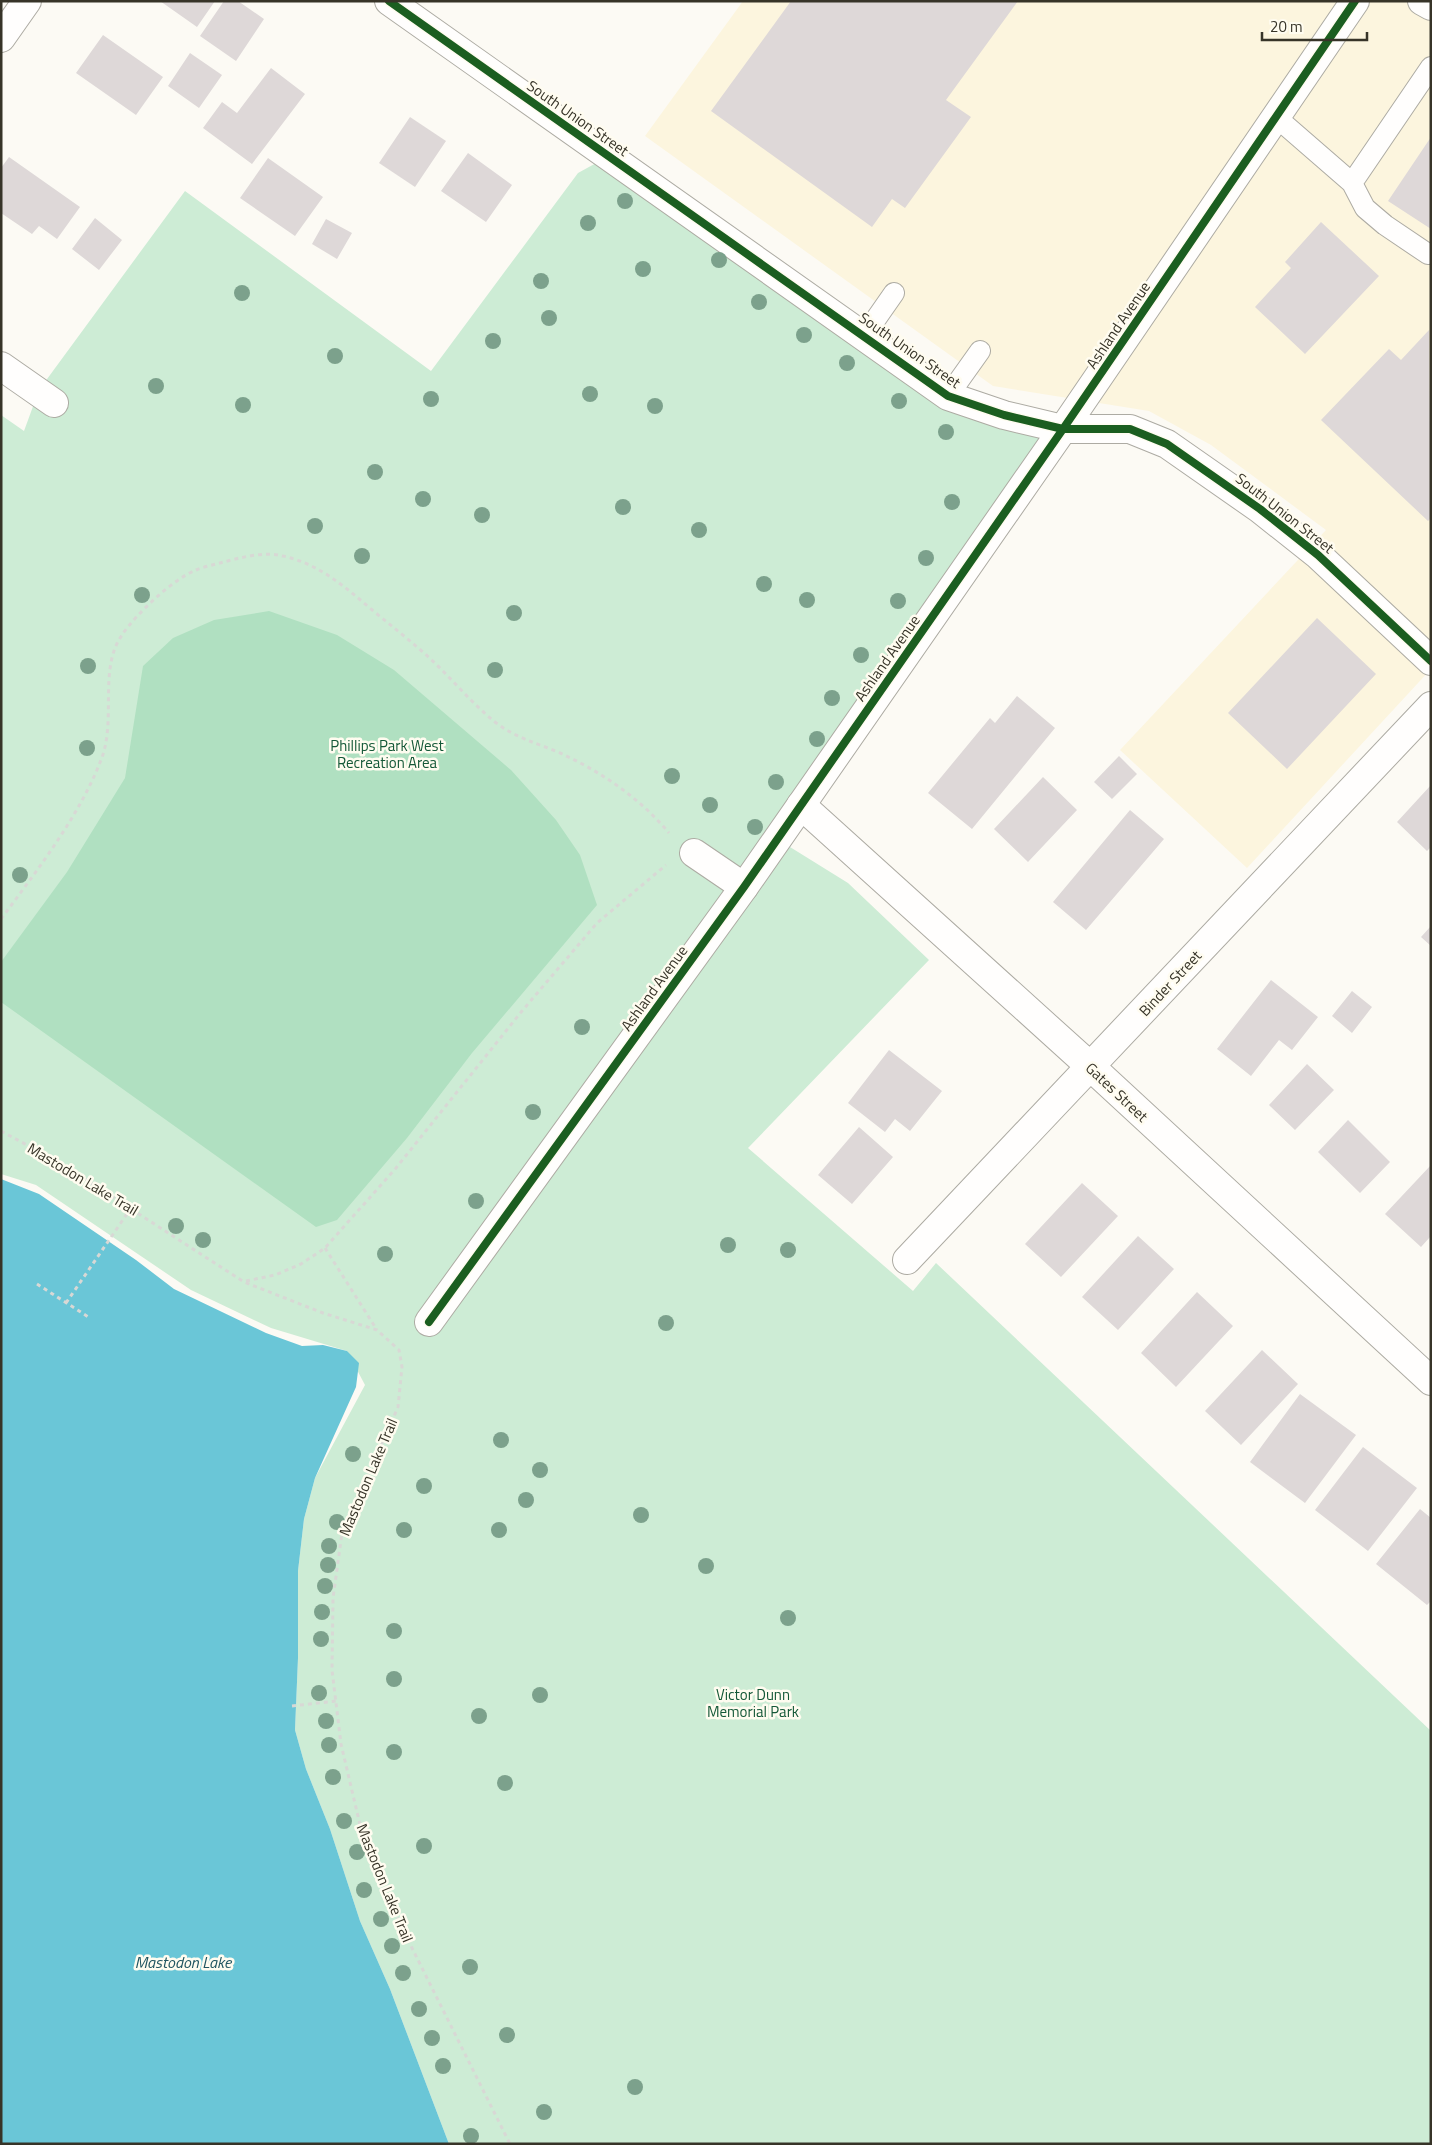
<svg xmlns="http://www.w3.org/2000/svg" width="1432" height="2145" viewBox="0 0 1432 2145" font-family="'Titillium Web',sans-serif">
	<rect width="100%" height="100%" fill="#fcfaf4"/>
	<path fill="#fcf5de" d="M743,1H1431V669L1247,868L1120,750L1326,530L1211,445L1149,411L993,386L645,136Z"/>
	<path fill="#cdecd5" d="M609,156L948,396L1063,429L790,847L848,883L929,960L748,1148L913,1291L936,1263L1431,1731V2144H449L390,1989L360,1921L330,1829L306,1769L295,1730L298,1658V1571L304,1519L315,1478L365,1385L347,1351L271,1328L191,1290L36,1185L1,1174V415L24,431L39,390L185,191L431,371L578,173Z"/>
	<path fill="#b0e0c1" d="M269,611L337,635L394,670L511,770L556,820L580,855L597,905L472,1053L407,1138L337,1220L316,1227L1,1002V962L67,872L125,778L143,666L173,638L214,620Z"/>
	<path fill="#6ac6d7" d="M1,1179L39,1194L136,1260L174,1289L266,1333L302,1346L323,1345L347,1351L359,1363L356,1387L315,1478L304,1519L298,1571V1658L295,1730L306,1769L330,1829L360,1921L390,1989L449,2144H1Z"/>
	<path fill="#ded8d8" d="M160,1H215L197,27Z
		M224,1H238L264,19L236,61L200,36Z
		M791,1H1018L946,100L971,117L905,208L892,199L872,227L711,111Z
		M103,35L163,77L136,115L76,73Z
		M190,53L222,75L199,108L168,86Z
		M271,68L305,94L252,164L203,128L222,102L237,113Z
		M410,117L446,141L415,187L379,163Z
		M1431,137V229L1388,201Z
		M468,153L512,185L486,222L441,191Z
		M9,157L80,207L57,239L39,226L32,234L1,213V168Z
		M268,158L323,197L295,236L240,198Z
		M95,218L122,240L99,270L72,249Z
		M326,219L352,233L337,259L312,244Z
		M1321,222L1379,276L1305,354L1255,307L1291,268L1285,262Z
		M1429,330L1431,518L1428,521L1321,420L1389,349L1401,360Z
		M1317,618L1376,674L1287,769L1228,713Z
		M1017,696L1055,728L972,829L928,793L990,718L995,723Z
		M1119,756L1137,774L1112,799L1094,782Z
		M1043,777L1077,810L1028,862L994,829Z
		M1431,785V847L1427,851L1397,822Z
		M1130,810L1164,839L1086,930L1053,902Z
		M1431,926V946L1421,937Z
		M1271,980L1318,1017L1292,1050L1279,1040L1251,1076L1217,1049Z
		M1352,991L1372,1007L1352,1033L1332,1016Z
		M889,1050L942,1091L910,1131L895,1119L885,1132L848,1103Z
		M1307,1064L1334,1090L1295,1130L1269,1105Z
		M1348,1120L1390,1162L1360,1193L1318,1152Z
		M859,1127L893,1157L852,1204L818,1175Z
		M1431,1165V1236L1421,1247L1385,1214Z
		M1082,1183L1118,1216L1061,1277L1025,1244Z
		M1138,1236L1174,1269L1118,1330L1082,1297Z
		M1197,1292L1233,1326L1176,1387L1141,1353Z
		M1262,1350L1298,1384L1241,1445L1205,1411Z
		M1300,1394L1356,1435L1305,1503L1250,1462Z
		M1363,1447L1417,1488L1368,1551L1315,1510Z
		M1420,1509L1431,1518V1601L1427,1605L1376,1564Z"/>
	<g fill="none" stroke-linecap="round" stroke-linejoin="round">
		<defs>
			<path id="lane" d="M1276,117L1352,183L1431,67
				M1352,183L1365,208L1385,225L1428,254
				M864,336L894,293
				M948,396L980,351"/>
			<path id="street" d="M1422,1L1431,6
				M1,38L27,1
				M1,366L54,403
				M1063,429H1130L1167,444L1260,509L1318,555L1431,661
				M801,805L1091,1067L1431,1381
				M694,853L744,887
				M907,1260L1431,706"/>
			<path id="secondary" d="M389,1L948,396L1004,415L1063,429
				M429,1322L744,887L1063,429L1355,1"/>
		</defs>
		<use href="#lane" stroke="#adaba3" stroke-width="22"/>
		<use href="#street" stroke="#adaba3" stroke-width="30"/>
		<use href="#secondary" stroke="#adaba3" stroke-width="30"/>
		<path stroke="#d8d8d5" stroke-width="3" stroke-dasharray="4 4" stroke-linecap="butt" d="M1,919C36,872 80,815 101,760C117,720 98,669 122,635C135,615 173,579 196,570C203,567 212,565 220,563C239,558 263,551 283,556C319,564 344,586 371,609C389,624 407,638 424,653C449,675 470,702 495,722C514,737 536,743 558,752C600,771 640,798 669,833
			M1,1131L60,1163L244,1282L323,1313L377,1330L399,1350L402,1367L398,1407L342,1533L333,1598L332,1670L341,1744L361,1829L402,1928L510,2144
			M325,1248L377,1330
			M246,1281L275,1275L301,1264L325,1248L396,1168L522,1011L597,923L666,865
			M37,1284L90,1318
			M66,1303L131,1208
			M292,1706L336,1701"/>
		<use href="#lane" stroke="#fffefd" stroke-width="20"/>
		<use href="#street" stroke="#fffefd" stroke-width="28"/>
		<use href="#secondary" stroke="#fffefd" stroke-width="28"/>
		<defs>
			<path id="cycleway" d="M389,1L948,396L1004,415L1063,429H1130L1167,444L1260,509L1318,555L1431,661
				M429,1322L744,887L1063,429L1355,1"/>
		</defs>
		<use href="#cycleway" stroke="#fffcf0" stroke-width="11"/>
		<use href="#cycleway" stroke="#1b5e20" stroke-width="8"/>
	</g>
	<g fill="#7ca18c">
		<circle cx="625" cy="201" r="8"/>
		<circle cx="588" cy="223" r="8"/>
		<circle cx="719" cy="260" r="8"/>
		<circle cx="643" cy="269" r="8"/>
		<circle cx="541" cy="281" r="8"/>
		<circle cx="242" cy="293" r="8"/>
		<circle cx="759" cy="302" r="8"/>
		<circle cx="549" cy="318" r="8"/>
		<circle cx="804" cy="335" r="8"/>
		<circle cx="493" cy="341" r="8"/>
		<circle cx="335" cy="356" r="8"/>
		<circle cx="847" cy="363" r="8"/>
		<circle cx="156" cy="386" r="8"/>
		<circle cx="590" cy="394" r="8"/>
		<circle cx="431" cy="399" r="8"/>
		<circle cx="899" cy="401" r="8"/>
		<circle cx="243" cy="405" r="8"/>
		<circle cx="655" cy="406" r="8"/>
		<circle cx="946" cy="432" r="8"/>
		<circle cx="375" cy="472" r="8"/>
		<circle cx="423" cy="499" r="8"/>
		<circle cx="952" cy="502" r="8"/>
		<circle cx="623" cy="507" r="8"/>
		<circle cx="482" cy="515" r="8"/>
		<circle cx="315" cy="526" r="8"/>
		<circle cx="699" cy="530" r="8"/>
		<circle cx="362" cy="556" r="8"/>
		<circle cx="926" cy="558" r="8"/>
		<circle cx="764" cy="584" r="8"/>
		<circle cx="142" cy="595" r="8"/>
		<circle cx="807" cy="600" r="8"/>
		<circle cx="898" cy="601" r="8"/>
		<circle cx="514" cy="613" r="8"/>
		<circle cx="861" cy="655" r="8"/>
		<circle cx="88" cy="666" r="8"/>
		<circle cx="495" cy="670" r="8"/>
		<circle cx="832" cy="698" r="8"/>
		<circle cx="817" cy="739" r="8"/>
		<circle cx="87" cy="748" r="8"/>
		<circle cx="672" cy="776" r="8"/>
		<circle cx="776" cy="782" r="8"/>
		<circle cx="710" cy="805" r="8"/>
		<circle cx="755" cy="827" r="8"/>
		<circle cx="20" cy="875" r="8"/>
		<circle cx="582" cy="1027" r="8"/>
		<circle cx="533" cy="1112" r="8"/>
		<circle cx="476" cy="1201" r="8"/>
		<circle cx="176" cy="1226" r="8"/>
		<circle cx="203" cy="1240" r="8"/>
		<circle cx="728" cy="1245" r="8"/>
		<circle cx="788" cy="1250" r="8"/>
		<circle cx="385" cy="1254" r="8"/>
		<circle cx="666" cy="1323" r="8"/>
		<circle cx="501" cy="1440" r="8"/>
		<circle cx="353" cy="1454" r="8"/>
		<circle cx="540" cy="1470" r="8"/>
		<circle cx="424" cy="1486" r="8"/>
		<circle cx="526" cy="1500" r="8"/>
		<circle cx="641" cy="1515" r="8"/>
		<circle cx="337" cy="1522" r="8"/>
		<circle cx="404" cy="1530" r="8"/>
		<circle cx="499" cy="1530" r="8"/>
		<circle cx="329" cy="1546" r="8"/>
		<circle cx="328" cy="1565" r="8"/>
		<circle cx="706" cy="1566" r="8"/>
		<circle cx="325" cy="1586" r="8"/>
		<circle cx="322" cy="1612" r="8"/>
		<circle cx="788" cy="1618" r="8"/>
		<circle cx="394" cy="1631" r="8"/>
		<circle cx="321" cy="1639" r="8"/>
		<circle cx="394" cy="1679" r="8"/>
		<circle cx="319" cy="1693" r="8"/>
		<circle cx="540" cy="1695" r="8"/>
		<circle cx="479" cy="1716" r="8"/>
		<circle cx="326" cy="1721" r="8"/>
		<circle cx="329" cy="1745" r="8"/>
		<circle cx="394" cy="1752" r="8"/>
		<circle cx="333" cy="1777" r="8"/>
		<circle cx="505" cy="1783" r="8"/>
		<circle cx="344" cy="1821" r="8"/>
		<circle cx="424" cy="1846" r="8"/>
		<circle cx="357" cy="1852" r="8"/>
		<circle cx="364" cy="1890" r="8"/>
		<circle cx="381" cy="1919" r="8"/>
		<circle cx="392" cy="1946" r="8"/>
		<circle cx="470" cy="1967" r="8"/>
		<circle cx="403" cy="1973" r="8"/>
		<circle cx="419" cy="2009" r="8"/>
		<circle cx="507" cy="2035" r="8"/>
		<circle cx="432" cy="2038" r="8"/>
		<circle cx="443" cy="2066" r="8"/>
		<circle cx="635" cy="2087" r="8"/>
		<circle cx="544" cy="2112" r="8"/>
		<circle cx="471" cy="2136" r="8"/>
	</g>
	<g text-anchor="middle" dominant-baseline="central" stroke-width="5" stroke-linejoin="round" paint-order="stroke">
		<g font-size="15" fill="#373428" stroke="#fffcf0">
			<text transform="translate(578 118) rotate(35)">South Union Street</text>
			<text transform="translate(1118 325) rotate(-56)">Ashland Avenue</text>
			<text transform="translate(910 350) rotate(35)">South Union Street</text>
			<text transform="translate(1285 513) rotate(38)">South Union Street</text>
			<text transform="translate(887 658) rotate(-55)">Ashland Avenue</text>
			<text transform="translate(1170 983) rotate(-47)">Binder Street</text>
			<text transform="translate(654 988) rotate(-54)">Ashland Avenue</text>
			<text transform="translate(1117 1092) rotate(43)">Gates Street</text>
			<text transform="translate(83 1179) rotate(31)">Mastodon Lake Trail</text>
			<text transform="translate(368 1477) rotate(-67)">Mastodon Lake Trail</text>
			<text transform="translate(385 1883) rotate(68)">Mastodon Lake Trail</text>
		</g>
		<g font-size="15" fill="#145837" stroke="#fffcf0">
			<text x="387" y="745">Phillips Park West<tspan x="387" dy="17">Recreation Area</tspan></text>
			<text x="753" y="1694">Victor Dunn<tspan x="753" dy="17">Memorial Park</tspan></text>
		</g>
		<g font-size="16" font-style="italic" fill="#205460" stroke="#fffcf0">
			<text x="183" y="1962">Mastodon Lake</text>
		</g>
	</g>
	<rect width="1432" height="2145" fill="none" stroke="#373428" stroke-width="5"/>
	<path d="M1262 32v8h105v-8" fill="none" stroke="#373428" stroke-width="2.5"/>
	<text x="1270" y="32" font-size="15" fill="#373428" stroke="#fffcf0" stroke-width="4" paint-order="stroke">20 m</text>
</svg>
